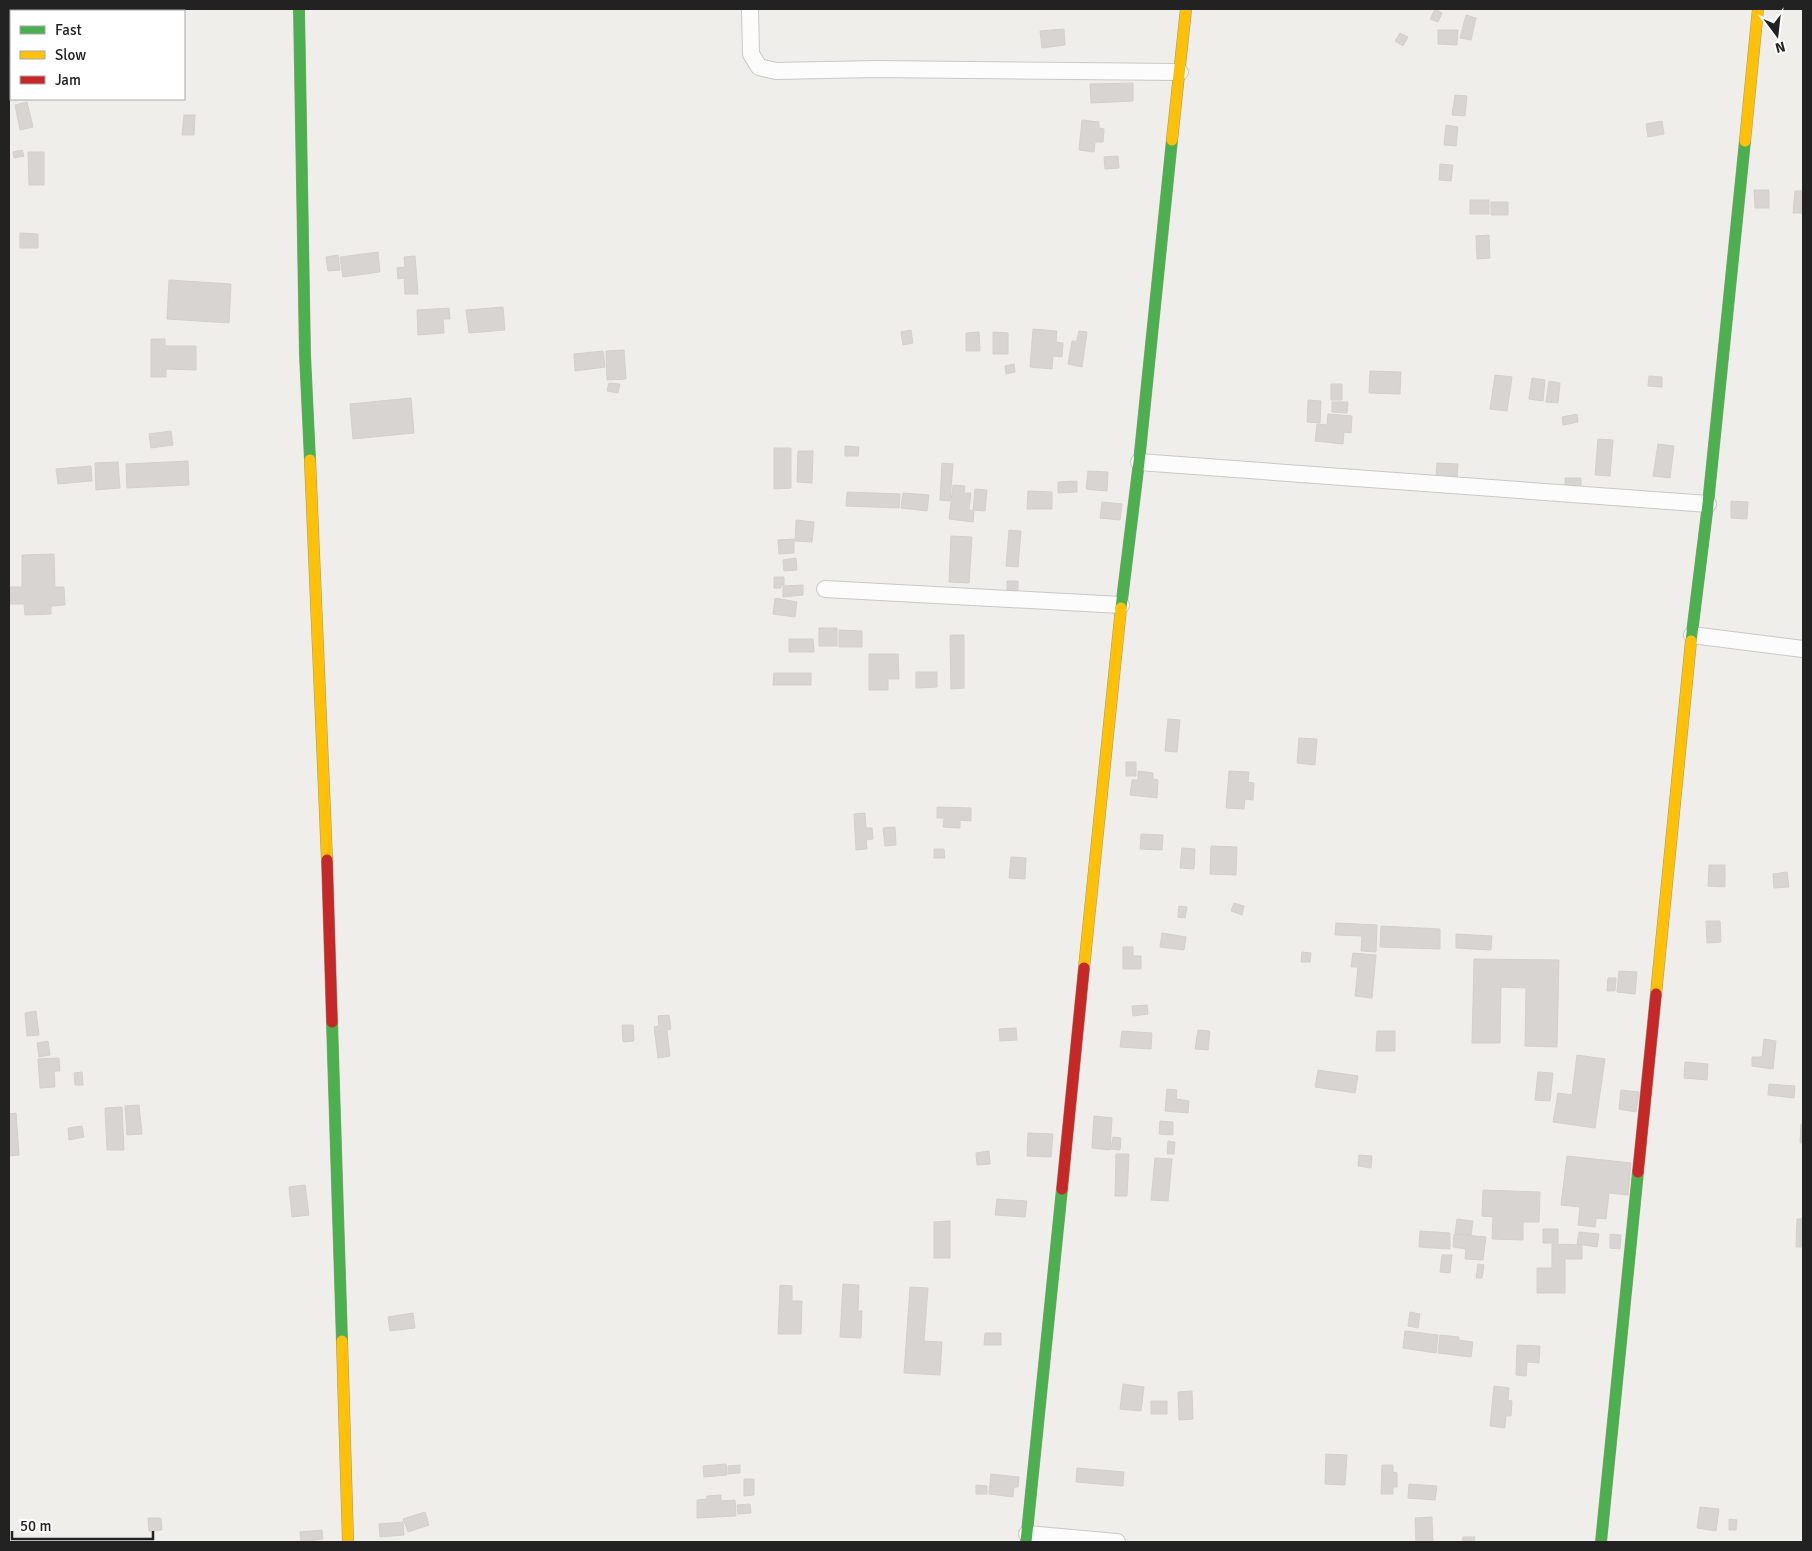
<svg xmlns="http://www.w3.org/2000/svg" width="1812" height="1551" viewBox="0 0 1812 1551" font-family="Signika,sans-serif">
	<rect width="100%" height="100%" fill="#f0eeeb"/>
	<path fill="#d7d4d2" stroke="#d3d0cc" d="M1435,9L1442,13L1438,22L1430,19Z
		M1466,15L1476,18L1471,40L1460,38Z
		M1064,29L1065,45L1042,48L1040,31Z
		M1438,30H1458L1457,45L1438,44Z
		M1400,33L1408,37L1403,46L1395,41Z
		M1133,83V101L1091,103L1090,84Z
		M1455,95L1467,96L1465,116L1452,115Z
		M27,102L33,127L20,130L15,105Z
		M184,115H195L194,135H182Z
		M1082,120L1099,122V128L1104,129L1103,142H1095L1094,152L1079,150Z
		M1662,121L1664,134L1648,137L1646,124Z
		M1446,125L1458,127L1456,146L1444,145Z
		M22,150L24,156L14,158L13,152Z
		M28,152H44V185H29Z
		M1118,156L1119,168L1105,169L1104,157Z
		M1440,164L1453,165L1451,181L1439,180Z
		M1754,190H1769V208H1755Z
		M1795,191H1803V213H1793Z
		M1470,200H1489V214H1470Z
		M1491,202H1508V215H1491Z
		M20,233L38,234V248H20Z
		M1489,235L1490,258L1477,259L1476,236Z
		M378,252L380,272L343,277L340,257Z
		M338,255L340,270L328,271L326,257Z
		M415,256L418,294H405L404,278L398,279L397,268L405,267L404,257Z
		M169,280L231,284L229,323L167,319Z
		M503,307L505,330L469,333L466,310Z
		M449,308L450,319H443L444,333L418,335L417,310Z
		M1033,329L1057,331L1056,342L1063,343L1062,357L1053,356L1052,369L1030,367Z
		M911,330L913,343L903,345L901,332Z
		M1079,331L1087,332L1082,367L1068,364L1072,341H1077Z
		M979,332L980,351H966V333Z
		M993,332L1008,333V354H993Z
		M151,339H165V346H196V370L166,369V377H151Z
		M624,350L626,379L607,380L606,351Z
		M603,351L605,367L575,371L574,354Z
		M1014,364L1015,372L1006,374L1005,366Z
		M1370,371L1401,372L1400,394L1369,393Z
		M1495,375L1512,377L1507,411L1490,409Z
		M1649,376L1662,377V387L1648,386Z
		M1532,378L1545,380L1543,401L1529,399Z
		M1549,381L1560,383L1558,403L1546,402Z
		M609,383L620,384L618,393L607,391Z
		M1331,384H1342V400H1331Z
		M411,398L414,433L353,439L350,404Z
		M1308,400L1321,401L1320,423L1307,422Z
		M1332,402H1348L1347,413L1332,412Z
		M1328,414L1352,416L1351,433L1344,432L1343,444L1315,441L1317,424L1327,425Z
		M1577,414L1578,422L1563,425L1562,417Z
		M171,431L173,445L151,448L149,434Z
		M1598,439L1613,440L1610,476L1595,475Z
		M1658,444L1674,446L1670,478L1653,476Z
		M845,446L859,447L858,456H845Z
		M774,448H791V488L774,489Z
		M798,451H813L812,483L797,482Z
		M188,461L189,485L127,488L126,464Z
		M118,462L120,488L96,490L95,463Z
		M942,463L953,464L950,501L940,500Z
		M1437,463L1458,464L1457,478L1436,476Z
		M91,466L92,481L58,484L56,469Z
		M1088,471L1108,472L1107,491L1086,489Z
		M1565,478H1581V487H1565Z
		M1077,481V492L1058,493V482Z
		M953,485L965,486L964,493H971L969,510L974,511L973,522L949,519Z
		M975,489L987,490L985,511L973,510Z
		M1028,491L1052,492V509H1027Z
		M847,492L900,494L899,508L846,506Z
		M903,493L929,495L927,511L901,508Z
		M1731,501L1748,502L1747,519L1731,518Z
		M1102,502L1122,504L1120,520L1100,518Z
		M796,520L814,522L812,542L795,541Z
		M1009,530L1021,531L1018,567L1006,566Z
		M951,536L972,537L969,583L949,582Z
		M794,539V553L779,554L778,540Z
		M54,554L55,587H64L65,605L51,606V614L25,615L24,604H10V587H22V555Z
		M796,558L797,570L784,571L783,560Z
		M774,577H784V585H781V588H774Z
		M1007,581H1018V591L1007,590Z
		M803,585V595L783,597V586Z
		M775,598L797,602L795,617L773,614Z
		M819,628H837V646H819Z
		M839,630L862,631V647H839Z
		M950,635H964V688L951,689Z
		M789,639H813L814,652H789Z
		M869,654H898L899,679H888V690H869Z
		M916,672H937V687L916,688Z
		M774,673H811V685H773Z
		M1168,719L1180,720L1177,752L1165,751Z
		M1299,738L1317,739L1315,765L1297,763Z
		M1126,762H1136V776H1126Z
		M1138,771L1153,773V779L1158,780L1157,798L1130,795L1132,780H1138Z
		M1229,771L1249,772L1248,782L1254,783L1253,800L1245,799L1244,809L1226,808Z
		M937,807L971,808V821L960,820V828L943,827L944,818H937Z
		M865,813L866,828H872L873,839L866,840L867,849L856,850L854,814Z
		M895,827L896,845L885,846L883,828Z
		M1141,834L1163,835L1162,850L1140,849Z
		M1211,846L1237,847L1236,875L1210,874Z
		M1182,848L1195,849L1194,869L1180,868Z
		M934,849H944L945,858H934Z
		M1011,857L1026,858L1025,879L1009,878Z
		M1709,865H1725V887L1708,886Z
		M1787,872L1789,887L1774,888L1773,874Z
		M1234,903L1244,906L1242,915L1231,911Z
		M1179,906L1187,907L1185,918L1178,917Z
		M1706,921H1720L1721,942L1707,943Z
		M1336,923L1377,925L1376,952L1361,951L1362,936L1335,935Z
		M1381,926L1440,929V949L1380,947Z
		M1162,933L1186,937L1184,950L1160,947Z
		M1456,934L1492,936L1491,950L1456,948Z
		M1123,947H1133V956H1141V969H1123Z
		M1302,952L1311,953L1310,962H1301Z
		M1353,953L1376,955L1372,998L1355,996L1358,967H1351Z
		M1474,959L1559,960L1557,1047L1525,1046L1526,988L1501,987L1500,1043H1472Z
		M1619,971L1637,972L1635,994L1617,992Z
		M1608,978H1616L1615,991H1607Z
		M1147,1005L1148,1014L1133,1016L1132,1006Z
		M36,1011L39,1035L27,1036L25,1013Z
		M669,1015L671,1029L667,1030L670,1056L658,1058L654,1027L659,1026L658,1016Z
		M622,1025H633L634,1041L623,1042Z
		M1016,1028L1017,1040L1000,1041L999,1029Z
		M1198,1030L1210,1031L1208,1050L1195,1049Z
		M1122,1031L1152,1033L1151,1049L1120,1047Z
		M1377,1031H1395V1051H1376Z
		M1764,1039L1776,1041L1773,1069L1752,1066V1057H1762Z
		M48,1041L50,1055L39,1057L37,1043Z
		M1577,1055L1605,1059L1595,1128L1553,1122L1558,1093L1572,1095Z
		M59,1058L60,1071H54L55,1087L40,1088L38,1059Z
		M1685,1062L1708,1064L1707,1080L1684,1078Z
		M1318,1070L1358,1076L1355,1093L1315,1087Z
		M82,1072L83,1085H75L74,1073Z
		M1538,1072L1553,1073L1550,1101L1535,1100Z
		M1769,1084L1795,1086L1794,1098L1768,1095Z
		M1167,1089L1177,1090L1176,1099L1189,1101L1188,1113L1165,1111Z
		M1621,1090L1639,1092L1636,1112L1619,1109Z
		M139,1105L142,1134L127,1135L125,1106Z
		M122,1107L124,1150H107L105,1108Z
		M16,1113L19,1155L9,1156V1114Z
		M1094,1116L1112,1118L1110,1150L1092,1148Z
		M1160,1121L1173,1122V1135L1159,1134Z
		M1801,1124H1803V1143H1800Z
		M82,1126L84,1137L69,1140L68,1128Z
		M1028,1133L1053,1134L1051,1157L1027,1156Z
		M1113,1137L1121,1138L1120,1150L1111,1149Z
		M1168,1141L1175,1142L1174,1154H1167Z
		M989,1151L990,1164L977,1165L976,1153Z
		M1116,1154H1129L1127,1196H1115Z
		M1359,1155L1372,1156L1371,1168L1358,1166Z
		M1567,1156L1631,1163L1628,1195L1609,1193L1606,1219L1596,1218L1595,1227L1578,1225L1580,1207L1561,1205Z
		M1155,1158L1172,1159L1168,1201L1151,1200Z
		M305,1185L309,1215L292,1217L289,1187Z
		M1483,1190L1540,1192L1539,1222H1523V1240L1492,1239L1493,1217L1482,1216Z
		M997,1199L1027,1201L1025,1217L995,1215Z
		M1457,1219L1473,1221L1471,1235L1455,1233Z
		M1797,1219H1803V1247H1796Z
		M950,1221V1258H934V1222Z
		M1543,1229H1558V1243H1543Z
		M1420,1231L1450,1233V1249L1419,1247Z
		M1579,1232L1599,1234L1597,1247L1577,1244Z
		M1454,1234L1486,1237L1483,1260L1465,1259L1466,1249L1453,1247Z
		M1610,1234L1621,1235L1620,1249L1610,1248Z
		M1552,1244L1582,1245V1259H1565V1293H1537V1268H1552Z
		M1442,1255H1452L1450,1273L1440,1272Z
		M1478,1264L1484,1265L1482,1278H1476Z
		M843,1284L859,1285L858,1311H862L861,1338L840,1337Z
		M780,1285L792,1286V1301H802L801,1334H778Z
		M910,1287L928,1288L924,1341L942,1342L940,1375L904,1373Z
		M1410,1312L1420,1314L1418,1328L1408,1326Z
		M413,1313L415,1328L390,1331L388,1317Z
		M1405,1331L1438,1335L1436,1353L1403,1348Z
		M985,1333H1001V1345H984Z
		M1440,1335L1459,1337L1458,1340L1473,1342L1471,1357L1438,1353Z
		M1517,1345L1540,1346L1539,1363L1527,1362L1526,1376L1516,1375Z
		M1123,1384L1144,1387L1141,1411L1120,1409Z
		M1494,1386L1509,1388L1508,1400L1512,1401L1511,1416H1506L1505,1428L1490,1426Z
		M1192,1391L1193,1419L1179,1420L1178,1392Z
		M1151,1401H1167V1414H1151Z
		M1326,1454L1347,1455L1345,1485L1325,1484Z
		M726,1464L727,1475L704,1477L703,1466Z
		M740,1465V1473L728,1474V1466Z
		M1382,1465H1393V1472L1397,1473V1487H1393V1494H1381Z
		M1077,1468L1124,1472L1123,1486L1076,1482Z
		M991,1474L1019,1477L1018,1487H1014L1013,1497L989,1494Z
		M744,1479H754V1495L744,1496Z
		M1409,1484L1437,1486L1435,1500L1408,1498Z
		M976,1485L987,1486V1494H976Z
		M721,1495V1501L735,1500L736,1516L697,1518V1500L707,1499V1496Z
		M750,1504L751,1513L738,1514L737,1505Z
		M1700,1507L1719,1509L1716,1531L1697,1528Z
		M425,1512L429,1525L408,1532L403,1519Z
		M1432,1517L1433,1542H1416L1415,1518Z
		M148,1518H161L162,1530L149,1531Z
		M1729,1519L1737,1520L1736,1530H1729Z
		M403,1522L404,1535L380,1537L379,1524Z
		M322,1530L323,1539L301,1542L300,1532Z
		M1463,1537H1475L1474,1542H1462Z"/>
	<g fill="none" stroke-linecap="round" stroke-linejoin="round">
		<defs>
			<path id="street" d="M750,9L751,54L759,67L776,71L876,69L1180,72
				M1139,462L1708,504
				M825,589L1121,605
				M1692,635L1803,649
				M1027,1534L1117,1542"/>
			<path id="fast" d="M299,9L305,355L310,460
				M1121,608L1139,462L1172,140
				M1691,641L1708,504L1745,141
				M332,1022L342,1341
				M1026,1542L1062,1189
				M1601,1542L1638,1172"/>
			<path id="slow" d="M1172,140L1186,9
				M1745,141L1758,9
				M310,460L327,860
				M1084,968L1121,608
				M1656,994L1691,641
				M342,1341L348,1542"/>
			<path id="jam" d="M327,860L332,1022
				M1638,1172L1656,994
				M1062,1189L1084,968"/>
		</defs>
		<use href="#street" stroke="#c9c8c7" stroke-width="18"/>
		<use href="#fast" stroke="#999a82" stroke-width="12"/>
		<use href="#slow" stroke="#999a82" stroke-width="12"/>
		<use href="#jam" stroke="#999a82" stroke-width="12"/>
		<use href="#street" stroke="#fdfcfc" stroke-width="16"/>
		<use href="#fast" stroke="#4caf50" stroke-width="11"/>
		<use href="#slow" stroke="#ffc107" stroke-width="11"/>
		<use href="#jam" stroke="#c62828" stroke-width="11"/>
	</g>
	<rect width="1812" height="1551" fill="none" stroke="#222222" stroke-width="20"/>
	<rect x="10" y="10" width="175" height="90" fill="#ffffff" stroke="#a7a7a7"/>
	<rect x="20" y="26" width="25" height="8" fill="#4caf50" stroke="#a7a7a7"/>
	<text x="55" y="35" font-size="15" fill="#222222">Fast</text>
	<rect x="20" y="51" width="25" height="8" fill="#ffc107" stroke="#a7a7a7"/>
	<text x="55" y="60" font-size="15" fill="#222222">Slow</text>
	<rect x="20" y="76" width="25" height="8" fill="#c62828" stroke="#a7a7a7"/>
	<text x="55" y="85" font-size="15" fill="#222222">Jam</text>
	<g transform="translate(1777 35) rotate(165)" stroke="#ffffff" stroke-width="4" paint-order="stroke">
	<path d="M0-4L9 19L0 12L-9 19Z" fill="#222222"/>
	<text y="-8" font-size="14" font-weight="bold" text-anchor="middle" fill="#222222">N</text>
	</g>
	<path d="M12 1531v8h141v-8" fill="none" stroke="#222222" stroke-width="2.5"/>
	<text x="20" y="1531" font-size="15" fill="#222222" stroke="#ffffff" stroke-width="4" paint-order="stroke">50 m</text>
</svg>
